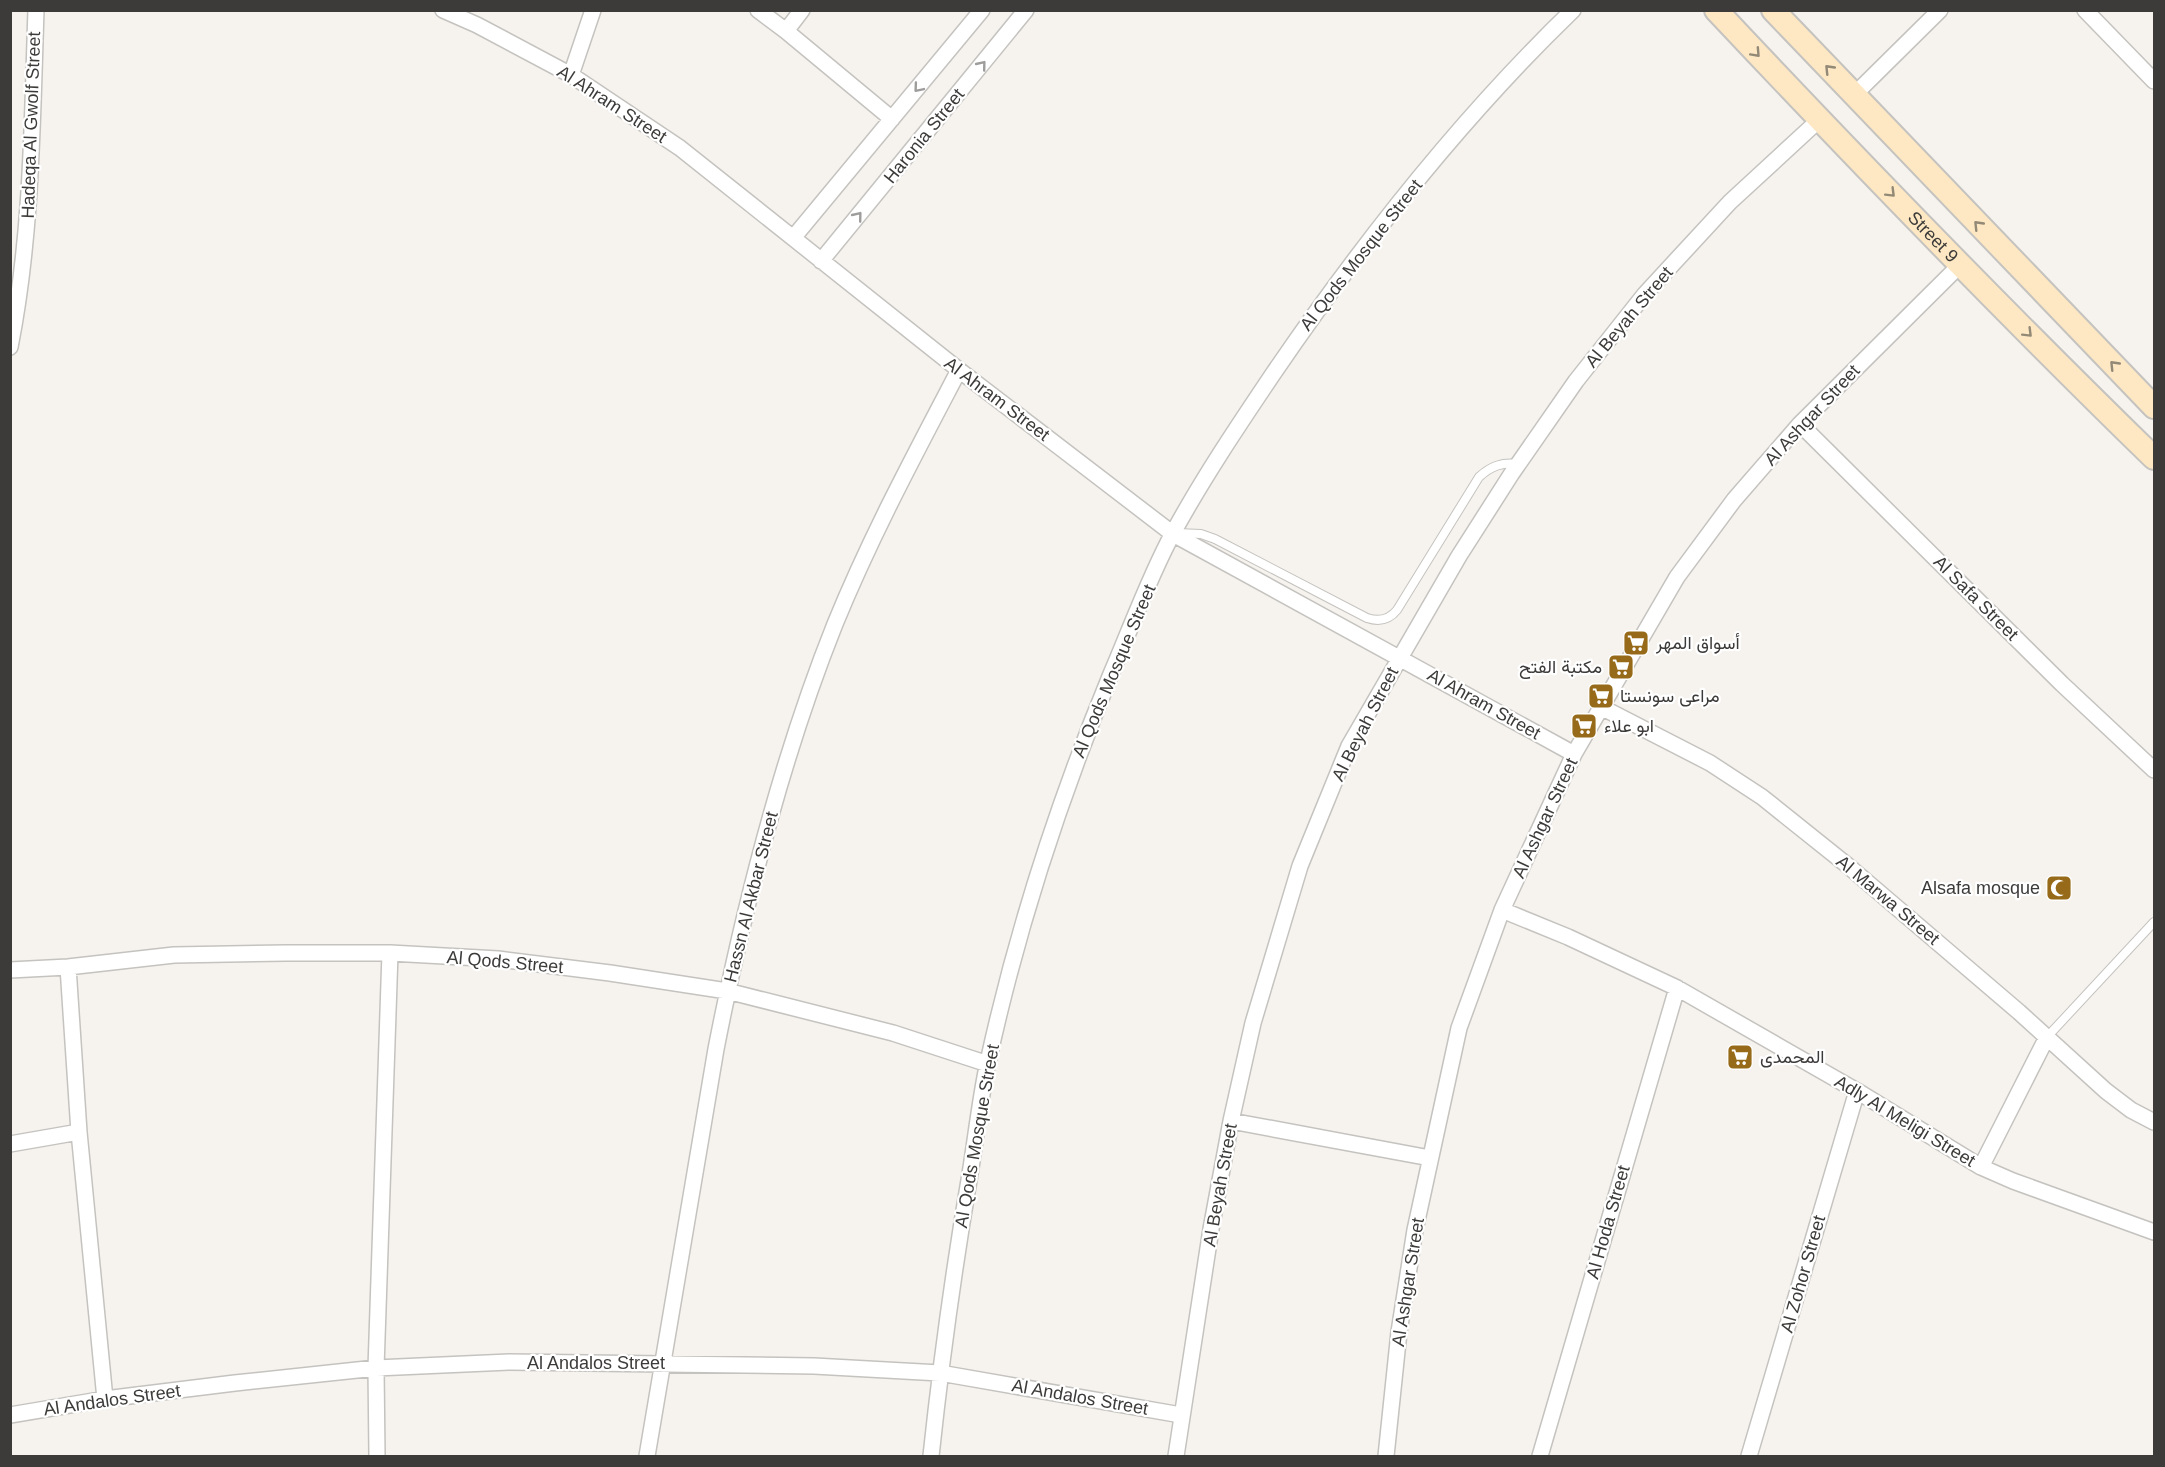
<svg xmlns="http://www.w3.org/2000/svg" width="2165" height="1467" viewBox="0 0 2165 1467" font-family="Arial,Vazirmatn,sans-serif">
	<rect width="100%" height="100%" fill="#f6f3ef"/>
	<g fill="none" stroke-linecap="round" stroke-linejoin="round">
		<defs>
			<path id="lane" d="M1177,533L1201,534L1215,539L1367,618C1379,622 1389,620 1397,610L1479,477C1491,466 1502,462 1518,464
				M2047,1037L2154,922"/>
			<path id="street" d="M443,10L477,25L571,75L680,148L959,370L1173,534L1574,754
				M758,10L786,31L892,119
				M2085,10L2154,81
				M786,31L802,10
				M571,75L593,10
				M1854,95L1940,10
				M793,238L982,10
				M821,261L1026,10
				M10,347C32,236 32,123 36,10
				M1800,424L2062,684L2154,770
				M1601,707L1710,763L1762,797L1847,865L2019,1012L2106,1091L2131,1110L2154,1122
				M1502,910L1568,937L1677,988L1857,1091L1981,1167L2013,1181L2154,1232
				M68,967L79,1132L105,1399
				M10,970L68,967L174,955L286,953H390L498,959L610,973L727,991L893,1033L988,1064
				M1231,1121L1430,1158
				M10,1144L79,1132
				M1981,1167L2047,1037
				M10,1415L105,1399L235,1383L376,1368L509,1362L814,1366L940,1373L1181,1415
				M377,1456L376,1368L390,953
				M647,1456L716,1049C744,906 781,759 835,624C871,536 915,454 959,370
				M931,1456C941,1362 954,1268 970,1174C976,1137 980,1099 988,1062C1017,929 1059,800 1111,674C1131,628 1149,577 1173,533C1203,478 1238,426 1273,374C1361,245 1460,119 1573,10
				M1176,1456L1211,1229L1231,1121L1253,1023L1300,866L1349,746L1459,556L1512,473L1576,381L1645,294L1730,202L1819,120
				M1386,1456L1399,1332L1415,1230L1459,1028L1502,910L1574,754L1677,577L1734,500L1800,424L1961,264
				M1540,1456L1677,988
				M1749,1456L1857,1091"/>
			<g id="secondary">
				<path id="s1" d="M1716,10C1859,162 2005,313 2154,458"/>
				<path d="M1773,10L2154,407"/>
			</g>
		</defs>
		<use href="#lane" stroke="#c5c3bf" stroke-width="10"/>
		<use href="#street" stroke="#c5c3bf" stroke-width="18"/>
		<use href="#secondary" stroke="#c5c3bf" stroke-width="26"/>
		<use href="#lane" stroke="#fff" stroke-width="8"/>
		<use href="#street" stroke="#fff" stroke-width="15"/>
		<use href="#secondary" stroke="#fee8c3" stroke-width="22"/>
	</g>
	<defs><path id="oneway-chevron" d="M-2-3.5L2.5 0L-2 3.5" fill="none" stroke-width="1.6" stroke-linecap="round" stroke-linejoin="round" transform="scale(1.5)"/></defs>
	<g stroke="#938977">
		<use href="#oneway-chevron" transform="translate(1756 53) rotate(47)"/>
		<use href="#oneway-chevron" transform="translate(1829 69) rotate(-134)"/>
		<use href="#oneway-chevron" transform="translate(1891 193) rotate(45)"/>
		<use href="#oneway-chevron" transform="translate(1978 225) rotate(-134)"/>
		<use href="#oneway-chevron" transform="translate(2028 333) rotate(45)"/>
		<use href="#oneway-chevron" transform="translate(2114 365) rotate(-134)"/>
	</g>
	<g stroke="#9e9d9c">
		<use href="#oneway-chevron" transform="translate(982 65) rotate(-51)"/>
		<use href="#oneway-chevron" transform="translate(918 88) rotate(130)"/>
		<use href="#oneway-chevron" transform="translate(858 216) rotate(-51)"/>
	</g>
	<defs>
		<symbol id="supermarket-square" viewBox="-11 -11 22 22"><rect x="-9" y="-9" width="18" height="18" rx="4" fill="#976a19" stroke="#fff"/><path d="M-6-5.5h2.5l.6 2H6L4.5 2H-2.5L-4.4-4H-6ZM-1.5 3.2a1.3 1.3 0 1 0 .1 0ZM3 3.2a1.3 1.3 0 1 0 .1 0Z" fill="#fff"/></symbol>
		<symbol id="mosque-square" viewBox="-11 -11 22 22"><rect x="-9" y="-9" width="18" height="18" rx="4" fill="#976a19" stroke="#fff"/><path d="M3.5-4.9A6 6 0 1 0 3.5 4.9A5 5 0 1 1 3.5-4.9Z" fill="#fff"/></symbol>
	</defs>
	<g fill-rule="evenodd">
		<use href="#supermarket-square" x="1621" y="628" width="30" height="30"/>
		<use href="#supermarket-square" x="1606" y="652" width="30" height="30"/>
		<use href="#supermarket-square" x="1586" y="681" width="30" height="30"/>
		<use href="#supermarket-square" x="1569" y="711" width="30" height="30"/>
		<use href="#mosque-square" x="2044" y="873" width="30" height="30"/>
		<use href="#supermarket-square" x="1725" y="1042" width="30" height="30"/>
	</g>
	<g text-anchor="middle" dominant-baseline="central" stroke-width="4.5" stroke-linejoin="round" paint-order="stroke">
		<g font-size="18" fill="#3c3b39" stroke="#fff">
			<text transform="translate(612 104) rotate(33)">Al Ahram Street</text>
			<text transform="translate(31 125) rotate(-88)">Hadeqa Al Gwolf Street</text>
			<text transform="translate(924 136) rotate(-51)">Haronia Street</text>
			<text stroke="none"><textPath href="#s1" startOffset="314">Street 9</textPath></text>
			<text transform="translate(1361 255) rotate(-52)">Al Qods Mosque Street</text>
			<text transform="translate(1629 317) rotate(-50)">Al Beyah Street</text>
			<text transform="translate(997 399) rotate(37)">Al Ahram Street</text>
			<text transform="translate(1812 415) rotate(-47)">Al Ashgar Street</text>
			<text transform="translate(1976 598) rotate(45)">Al Safa Street</text>
			<text transform="translate(1114 671) rotate(-67)">Al Qods Mosque Street</text>
			<text transform="translate(1484 704) rotate(29)">Al Ahram Street</text>
			<text transform="translate(1365 724) rotate(-63)">Al Beyah Street</text>
			<text transform="translate(1545 818) rotate(-65)">Al Ashgar Street</text>
			<text transform="translate(751 897) rotate(-76)">Hassn Al Akbar Street</text>
			<text transform="translate(1888 900) rotate(40)">Al Marwa Street</text>
			<text transform="translate(505 962) rotate(5)">Al Qods Street</text>
			<text transform="translate(1905 1121) rotate(31)">Adly Al Meligi Street</text>
			<text transform="translate(977 1136) rotate(-80)">Al Qods Mosque Street</text>
			<text transform="translate(1220 1185) rotate(-80)">Al Beyah Street</text>
			<text transform="translate(1608 1222) rotate(-74)">Al Hoda Street</text>
			<text transform="translate(1803 1274) rotate(-74)">Al Zohor Street</text>
			<text transform="translate(1408 1282) rotate(-81)">Al Ashgar Street</text>
			<text x="596" y="1363">Al Andalos Street</text>
			<text transform="translate(1080 1397) rotate(10)">Al Andalos Street</text>
			<text transform="translate(112 1400) rotate(-8)">Al Andalos Street</text>
		</g>
		<g font-size="18" fill="#3c3b39" stroke="#fff" text-anchor="start">
			<text x="1656" y="643">أسواق المهر</text>
			<text x="1602" y="667" text-anchor="end">مكتبة الفتح</text>
			<text x="1620" y="696">مراعى سونستا</text>
			<text x="1604" y="726">ابو علاء</text>
			<text x="2040" y="888" text-anchor="end">Alsafa mosque</text>
			<text x="1760" y="1057">المحمدى</text>
		</g>
	</g>
	<rect width="2165" height="1467" fill="none" stroke="#3c3b39" stroke-width="24"/>
</svg>
